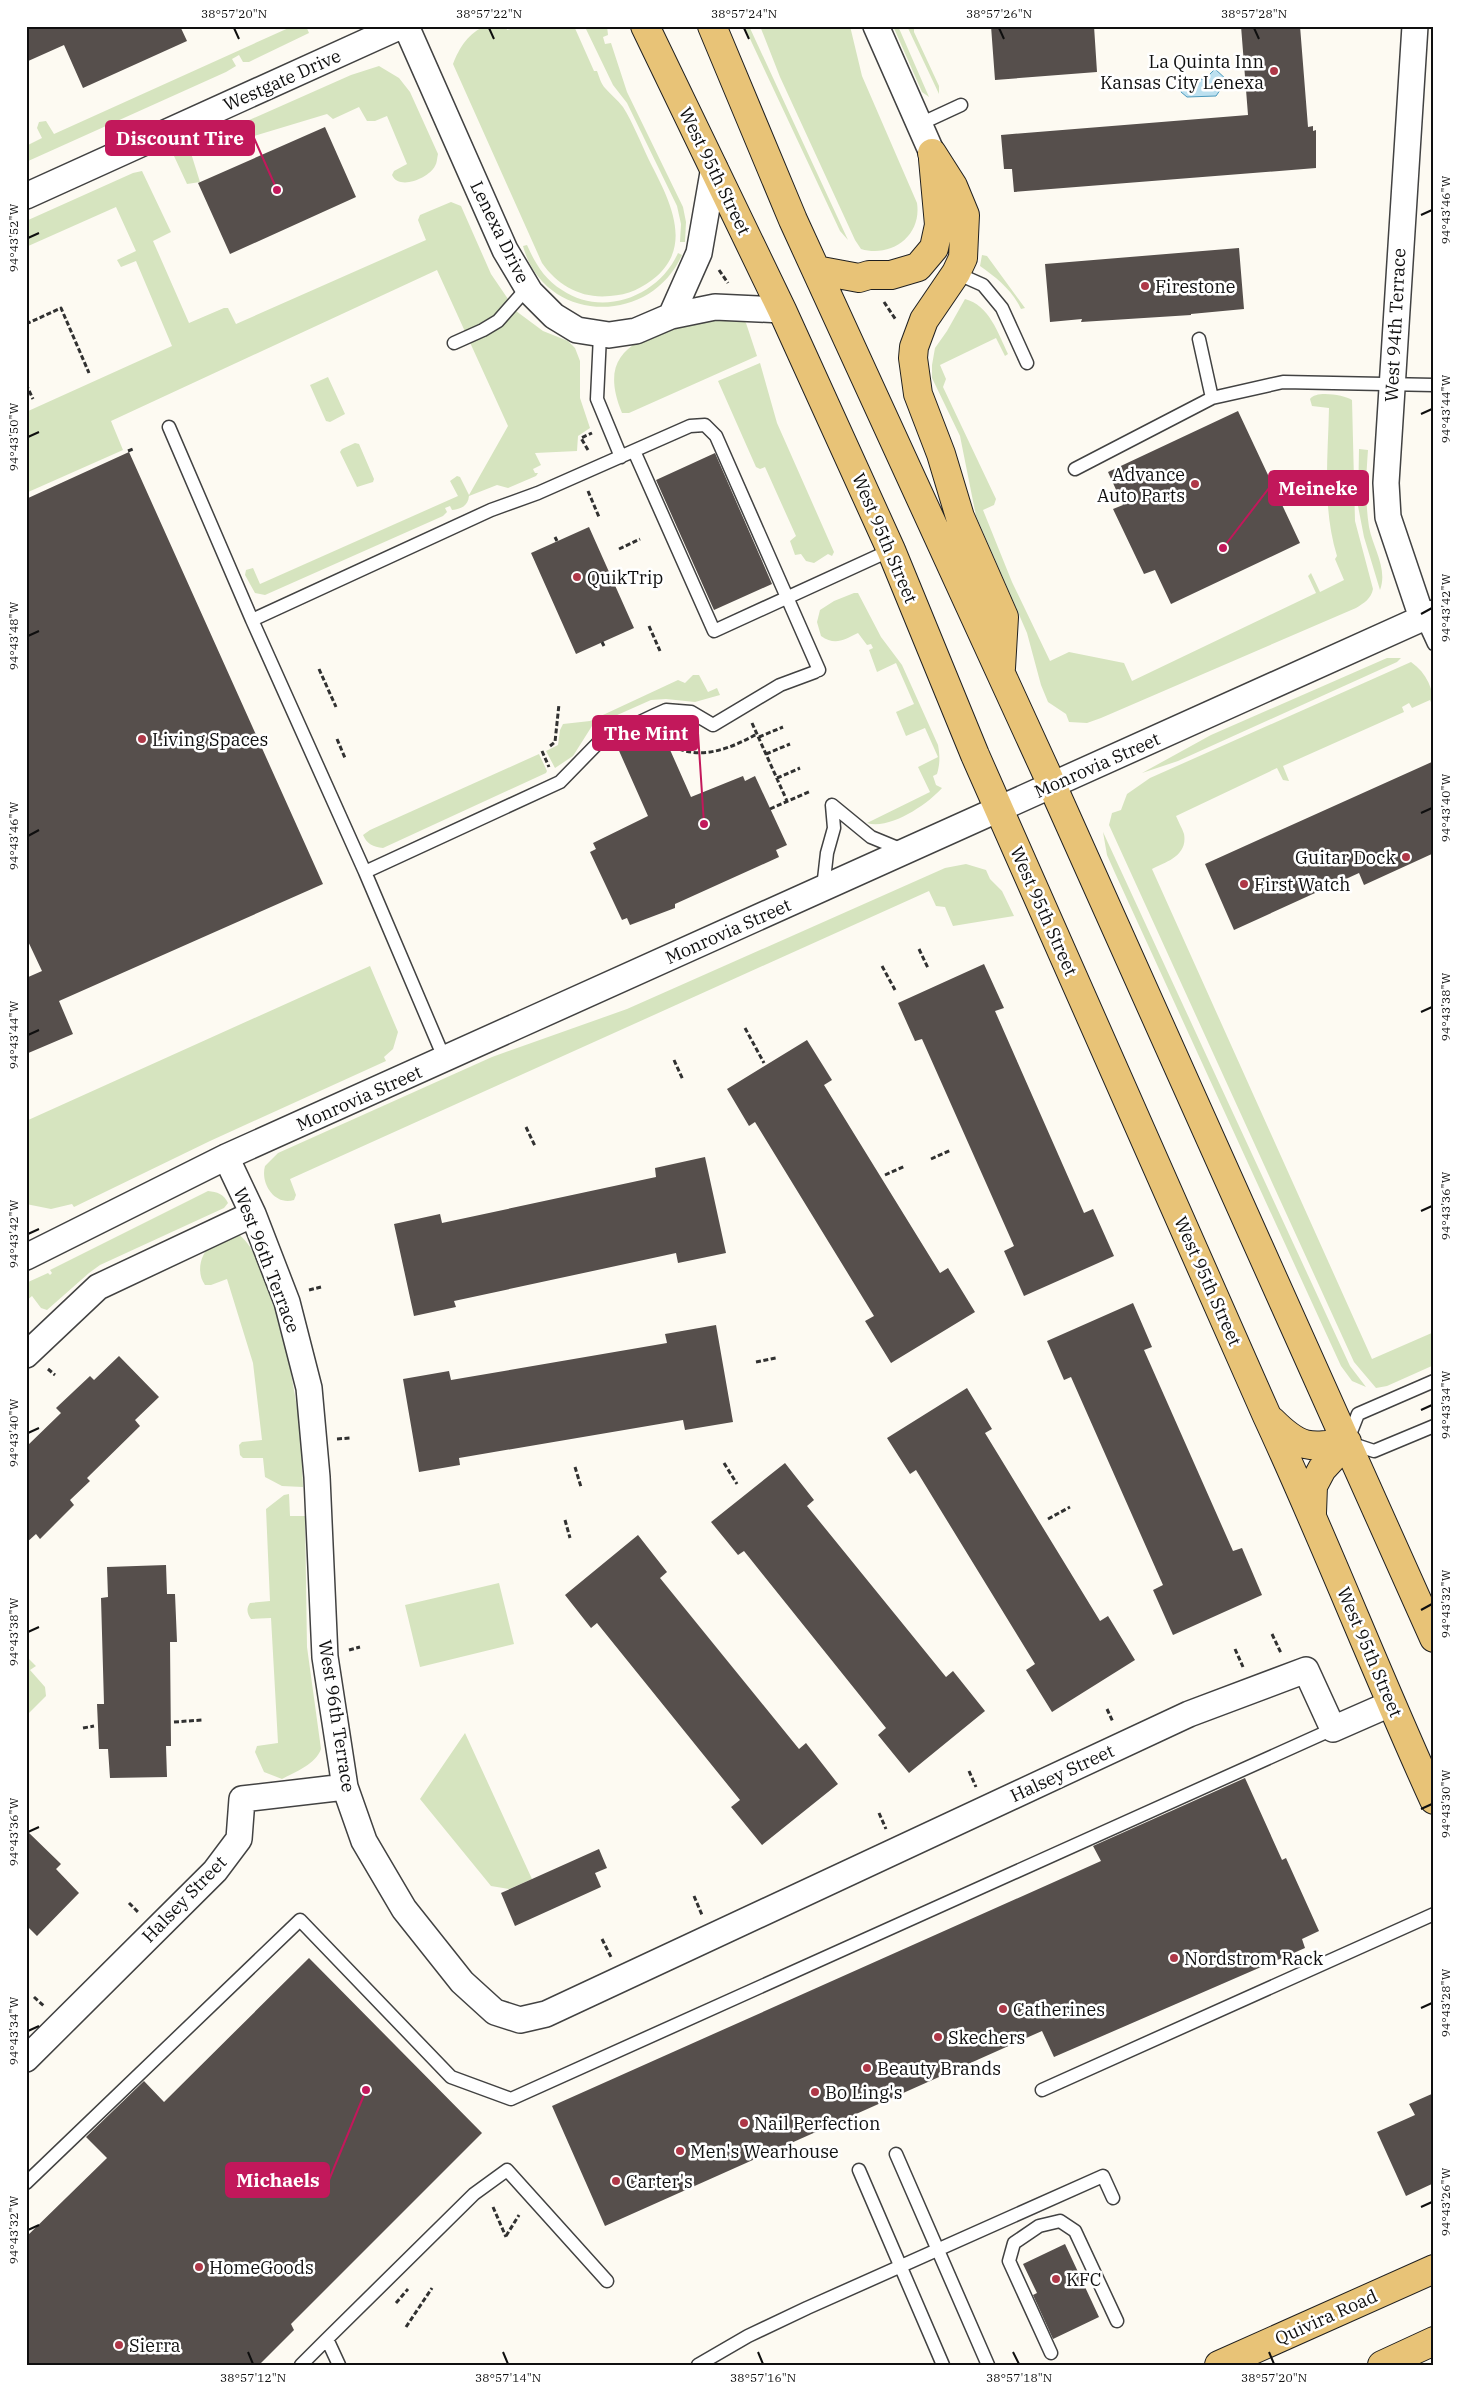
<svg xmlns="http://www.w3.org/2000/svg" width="1460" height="2391" viewBox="0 0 1460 2391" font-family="'IBM Plex Serif',serif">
	<rect width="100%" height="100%" fill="#fdfaf2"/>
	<path fill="#d6e4bf" d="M293,26H306L309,33L249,62H243L239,55L232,59L236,66L226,72L26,162V146L42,138L37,128L39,122L46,121L54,134Z
		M486,26H506L507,30L519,26H574L594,71H597C599,76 601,84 605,88C610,94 618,100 623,107C633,123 640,141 648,158C666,194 695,242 657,276C643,288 628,295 610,296C582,299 558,286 542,263L453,64C459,48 469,32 486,26Z
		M607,26L608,35L603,37L605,44L611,43L627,92L683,207L686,222L685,242H680L681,224L677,206L627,103L613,85L585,27Z
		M744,26H749L848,240L840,231Z
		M760,26H850L862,76L917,203C922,236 891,258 861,249L855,240L780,77Z
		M893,26H898L929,97L922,92Z
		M907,26H914V32L939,86V94Z
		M379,66L399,78L410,92L438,154C437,158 437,163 435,166C429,178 399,191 392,175L394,171L407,164L387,116L375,121H367L359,107L333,119L327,114L224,145L219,136L190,150L200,182L187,184L174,156L177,152L351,75Z
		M142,171L171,232L153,241L189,323L224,308H228L236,324L426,240L418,220L420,215L451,202L461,206L491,274L516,311L543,331L568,341L575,348L580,361V398L590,428L578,436L577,451L535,453L541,465L533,469L535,473H538L536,476L508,488L497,485L469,496C468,506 461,509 452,510L450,506L445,508L447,512L443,516L265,595L255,593L245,575L246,570L253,568L260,584L458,496L450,481L457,476L460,477L469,495L508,426L437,270L111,421L123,450L26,493V412L172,346L136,261L121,267L117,260L136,251L116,207L26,247V221L133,173Z
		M527,245C535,263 544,279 562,290C603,318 659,296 678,253L682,255C650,327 544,324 523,246Z
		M982,255L987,256L1025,308L1021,309C1012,290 997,278 980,266Z
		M965,299C989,305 998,333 1008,354L1005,356L996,338L940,365L946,379L943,387L996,499L994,505L983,510L1012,582L1050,661L1069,652L1124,663L1132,681L1316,593L1308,576L1311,573L1320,592L1344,580L1335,559L1337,556C1322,507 1328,458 1329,408L1312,406L1310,399C1316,390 1344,395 1352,400L1355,521L1373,589C1371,599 1364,603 1356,608L1101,718L1087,723L1069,722L1066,714L1048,702L1041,685L1027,633L976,516L960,436L932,378V365L935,348L947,331Z
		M691,319H742L746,323L757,356L629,413H622C595,348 642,339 691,319Z
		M760,363L777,423L834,552L832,556L828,554L814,563L806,561L801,554L795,555L790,541L796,536L765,467L760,469L756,467L718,381Z
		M328,377L345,414L330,422L326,421L310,385Z
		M355,443L359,444L374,479L373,482L357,487L340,452L342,449Z
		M1359,449L1368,450C1366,476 1365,501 1369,527C1373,548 1388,569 1380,590L1364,537L1358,506Z
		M854,593H858L881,637L902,665L938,745C940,756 940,764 937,774L933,776L936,785L942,788C928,804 890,830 867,823L930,792L918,767L938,757L925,728L906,736L896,712L914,704L896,663L877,672L869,650L873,648L871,644L867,645L858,633C844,640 835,646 821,636L817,622L820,610L834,601Z
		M1387,658H1401L1397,662L1178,761L1142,773L1211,735Z
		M1411,662C1427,673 1434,690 1434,709L1430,700L1412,708L1409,703L1402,707L1404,712L1283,766L1289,781L1283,780L1277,768L1176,816C1178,821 1182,828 1184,834C1188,856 1166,862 1152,869L1372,1359L1434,1332V1365L1387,1386L1376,1388L1354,1362L1109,825L1112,813L1121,810L1127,794L1150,778Z
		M693,675H699L708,692L717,688L720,695L695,702L666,699L651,700L597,724L592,726L573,756L555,768L546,751L558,745L560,730L563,724L590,721L678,680L685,683Z
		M539,754L547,771L546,773L383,848C373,847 367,844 363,835L370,830Z
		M1103,832L1350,1366L1366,1387L1352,1381L1341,1366L1115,873L1107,855Z
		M966,864L986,870L990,879L1002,891L1014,916L953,926L945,907L936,906L929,891L290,1179L296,1195L294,1200C275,1206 260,1184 265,1166L278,1153L492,1057L627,1009L945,868Z
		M370,966L398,1032L393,1049L384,1057L386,1061L210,1141L74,1207L72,1204L51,1209L26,1204V1121Z
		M208,1191C217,1192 224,1194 228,1203L224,1208L100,1265L89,1273L47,1310L41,1308L32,1296L26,1301V1283L48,1273L50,1275L52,1273L50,1270Z
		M238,1234C271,1257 292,1373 298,1414C301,1438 302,1462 303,1487L282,1486L265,1477L263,1458H243L240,1455L239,1445L242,1442L262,1440L253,1363L227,1279L211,1285H205C196,1273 200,1253 212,1245C219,1240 230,1238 238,1234Z
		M289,1494L290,1516H305L307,1647L321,1749C316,1764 295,1772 282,1779L264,1772L255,1752L257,1746L278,1743L271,1618L251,1619C247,1614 246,1608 250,1603L270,1601L266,1509L284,1495Z
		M499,1583L514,1644L420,1667L405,1605Z
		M26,1656L36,1666L30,1670L45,1687L46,1696L26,1716Z
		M465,1733L532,1879L509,1889L491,1886L420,1799Z"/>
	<path fill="#bce0ef" stroke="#4c9abd" d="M1215,69L1227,80L1216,96L1187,97L1181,92L1183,83L1187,80L1205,79Z"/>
	<path fill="#564f4c" d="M26,26H180L187,41L83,88L64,45L26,62Z
		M991,26H1094L1097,72L995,80Z
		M1241,26H1300L1308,127L1313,126V131L1316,130V168L1014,192L1012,169H1004L1001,135L1248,115Z
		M325,127L356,197L230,254L198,183Z
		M1239,248L1244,309L1191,314V315L1081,322L1082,319L1050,322L1045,264Z
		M1238,411L1300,543L1171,604L1155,570L1144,574L1113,509L1123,505L1108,472Z
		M129,452L323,884L59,1001L73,1034L26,1054V978L42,971L26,937V499Z
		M715,453L772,584L714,610L656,480Z
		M589,527L634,628L576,654L531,553Z
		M659,725L691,797L743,776L745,781L755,776L787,845L776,850L779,857L675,904V908L630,925L627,918L622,920L590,852L596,849L593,843L648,816L616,744Z
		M1434,761V853L1364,885L1359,873L1234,930L1205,864Z
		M984,964L1004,1008L995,1011L1084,1213L1093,1209L1114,1256L1024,1296L1004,1251L1014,1246L922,1039L915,1041L898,1003Z
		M807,1040L832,1080L824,1085L940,1273L948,1268L975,1312L891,1363L865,1321L874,1316L755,1122L749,1126L727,1089Z
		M705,1157L726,1253L678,1263L676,1253L454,1301L456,1307L414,1316L394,1224L440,1214L442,1223L656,1177L655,1168Z
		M1133,1303L1152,1347L1144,1350L1233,1551L1242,1548L1262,1595L1173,1635L1153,1590L1163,1585L1071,1377L1064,1380L1047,1341Z
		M716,1325L733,1422L685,1430L683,1420L459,1458L460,1465L419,1472L403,1379L449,1371L451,1380L667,1343L665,1334Z
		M119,1356L159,1397L135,1420L140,1426L87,1478L90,1481L70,1500L74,1505L40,1539L36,1534L26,1543V1447L61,1413L56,1408L90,1376L94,1380Z
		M967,1388L992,1429L985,1433L1100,1621L1108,1616L1135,1660L1052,1712L1026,1670L1035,1664L916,1470L910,1474L887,1438Z
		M785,1463L814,1500L807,1506L946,1677L953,1671L985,1711L909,1773L878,1735L886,1728L744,1551L738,1555L711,1522Z
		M638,1535L667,1572L660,1578L799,1749L806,1743L838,1784L762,1845L731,1807L740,1800L597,1623L591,1628L565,1595Z
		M166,1565L167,1594H175L177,1642H170L171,1746H166L167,1777L110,1778L108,1749H99L97,1704H104L101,1598L108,1597L107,1567Z
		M1245,1778L1282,1860L1286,1858L1319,1931L1302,1939L1305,1948L1054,2057L1042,2031L605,2226L552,2106L1101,1861L1093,1846Z
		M26,1830L61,1864L56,1869L79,1893L37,1936L26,1925Z
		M599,1849L607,1868L595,1873L601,1887L515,1926L501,1893Z
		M309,1958L482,2133L291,2324L294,2330L259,2365H26V2237L107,2158L86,2137L144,2081L164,2102Z
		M1434,2093V2183L1406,2196L1377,2132L1415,2115L1409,2104Z
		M1065,2244L1099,2317L1053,2339L1033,2295L1037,2293L1023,2264Z"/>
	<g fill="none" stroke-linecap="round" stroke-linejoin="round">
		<defs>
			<path id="lane" d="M920,124L961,105
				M956,273L983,285L1002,308L1027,363
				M600,335L597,399L621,457
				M1199,339L1212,398
				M454,343L483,330L498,321L528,287
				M169,427L252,620L491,510L538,493L690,426L705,425L716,436L819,670
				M634,451L714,631L891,550
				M1075,469L1212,398L1283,382L1434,385
				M1422,618L1434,644
				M252,620L365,872
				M832,805L871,837L905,851
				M823,888L827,853L834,828L832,805
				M445,1060L365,872L560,782L600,741L655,715L666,710L691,712L713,725L780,685L815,672
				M1434,1381L1358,1414L1347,1442L1374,1451L1434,1426
				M1042,2090L1434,1914
				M896,2154L988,2365
				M859,2170L943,2365
				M26,2183L300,1920L451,2077L511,2099L1333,1729
				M1051,2353L1009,2261L1014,2243L1039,2226L1060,2221L1075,2231L1117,2321
				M301,2365L327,2339
				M339,2365L327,2339L474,2194L507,2170L607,2281
				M698,2365L748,2336L807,2308L1103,2176L1113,2198"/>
			<path id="street" d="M406,26L505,250L530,292L554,316L577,330L609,335L636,331L671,316L715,307L782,310
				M876,26L932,153
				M1415,26L1386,483L1388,517L1422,618
				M26,196L401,26
				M671,316L699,253L714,167
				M226,1157L253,1214L287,1302L309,1388L317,1477L325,1657L345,1787L364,1841L404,1909L462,1982L495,2012L520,2020L546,2014L1189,1714L1306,1670L1333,1729L1390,1704
				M26,1257L226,1157L1434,613
				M26,1355L98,1287L253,1214
				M26,2059L215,1871L239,1839L242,1799L345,1787"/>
			<path id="primary" d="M645,26L782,310L891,550L975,755L1267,1416C1326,1543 1376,1673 1434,1800
				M712,26L793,220L1052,785L1434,1638
				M932,153L953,186L965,215L963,258L956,273L924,320L914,347L913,358L918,394L941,454L960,517L1004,617L1001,668
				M816,270L859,278L869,275H891L918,267L934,248L939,225L933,159
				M1272,1421C1300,1449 1309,1448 1347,1442
				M1312,1513L1313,1486L1322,1469L1347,1442
				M1219,2365L1434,2269
				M1382,2365L1434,2341"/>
		</defs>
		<use href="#lane" stroke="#424242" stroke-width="15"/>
		<use href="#street" stroke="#424242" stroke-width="28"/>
		<use href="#primary" stroke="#202020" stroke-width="30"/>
		<path stroke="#313131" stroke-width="3" stroke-dasharray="5 2.5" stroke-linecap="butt" d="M719,270L728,283
			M884,302L896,320
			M26,324L61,308L89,373
			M26,384L33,399
			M588,450L581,438L592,433
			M128,451L133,449
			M588,491L599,517
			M555,537L557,541
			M619,549L640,539
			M649,626L660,651
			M602,642L604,646
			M319,669L336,707
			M752,723L787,801
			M759,737L783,727
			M337,739L345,758
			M550,746L555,742L559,704
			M679,749C706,759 733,747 757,734
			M542,751L549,767
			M766,754L790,744
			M777,778L800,768
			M770,809L811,791
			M919,949L928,968
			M882,966L895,990
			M745,1028L764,1063
			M674,1060L683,1080
			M526,1127L535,1146
			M931,1159L951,1150
			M885,1175L905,1166
			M309,1290L321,1287
			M756,1362L776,1358
			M48,1369L55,1375
			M337,1439L350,1438
			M724,1463L737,1484
			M575,1467L581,1487
			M1048,1519L1070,1507
			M565,1520L570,1538
			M1272,1634L1281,1653
			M1235,1649L1243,1667
			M349,1650L360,1647
			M1107,1709L1113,1722
			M174,1722L202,1720
			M83,1728L94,1726
			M969,1771L976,1787
			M879,1813L886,1829
			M694,1896L702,1915
			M129,1903L139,1913
			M602,1939L611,1957
			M34,1997L45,2007
			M493,2207L506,2237
			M506,2236L519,2215
			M396,2303L408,2289
			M406,2327L432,2288"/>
		<use href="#lane" stroke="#fff" stroke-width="12"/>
		<use href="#street" stroke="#fff" stroke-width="25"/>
		<use href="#primary" stroke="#e8c377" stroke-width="28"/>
	</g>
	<path fill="none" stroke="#0f0f0f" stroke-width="2" d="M234,28L239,39M489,28L494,39M744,28L749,39M999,28L1004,39M1254,28L1259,39M1421,215L1432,210M28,238L39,233M1421,414L1432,409M28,437L39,432M1421,614L1432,608M28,636L39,631M1421,813L1432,808M28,836L39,830M1421,1012L1432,1007M28,1035L39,1030M1421,1211L1432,1206M28,1234L39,1229M1421,1410L1432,1405M28,1433L39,1428M1421,1610L1432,1604M28,1632L39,1627M1421,1809L1432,1804M28,1832L39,1827M1421,2008L1432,2003M28,2031L39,2026M1421,2207L1432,2202M28,2230L39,2225M248,2352L253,2364M503,2352L508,2364M758,2352L763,2364M1013,2352L1019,2364M1269,2352L1274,2364"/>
	<g fill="#ae3747" stroke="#fff" stroke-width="2">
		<circle cx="1274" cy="71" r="5"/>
		<circle cx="1145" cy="286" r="5"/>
		<circle cx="1195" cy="484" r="5"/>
		<circle cx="577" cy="577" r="5"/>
		<circle cx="142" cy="739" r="5"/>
		<circle cx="1406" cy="857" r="5"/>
		<circle cx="1244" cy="884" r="5"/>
		<circle cx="1174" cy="1958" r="5"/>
		<circle cx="1003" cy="2009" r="5"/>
		<circle cx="938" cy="2037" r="5"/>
		<circle cx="867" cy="2068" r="5"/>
		<circle cx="815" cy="2092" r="5"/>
		<circle cx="744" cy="2123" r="5"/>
		<circle cx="680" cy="2151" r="5"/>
		<circle cx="616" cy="2181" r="5"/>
		<circle cx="199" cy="2267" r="5"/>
		<circle cx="1056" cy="2279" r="5"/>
		<circle cx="119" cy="2345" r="5"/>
	</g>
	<g text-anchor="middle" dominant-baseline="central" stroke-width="5" stroke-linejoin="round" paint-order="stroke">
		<g font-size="18" fill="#0f0f0f" stroke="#fff" text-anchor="start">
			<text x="1264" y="61" text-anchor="end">La Quinta Inn<tspan x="1264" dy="21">Kansas City Lenexa</tspan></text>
			<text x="1155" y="286">Firestone</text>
			<text x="1185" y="474" text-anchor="end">Advance<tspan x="1185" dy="21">Auto Parts</tspan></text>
			<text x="587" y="577">QuikTrip</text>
			<text x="152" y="739">Living Spaces</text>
			<text x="1396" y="857" text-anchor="end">Guitar Dock</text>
			<text x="1254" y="884">First Watch</text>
			<text x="1184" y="1958">Nordstrom Rack</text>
			<text x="1013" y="2009">Catherines</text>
			<text x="948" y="2037">Skechers</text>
			<text x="877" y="2068">Beauty Brands</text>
			<text x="825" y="2092">Bo Ling's</text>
			<text x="754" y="2123">Nail Perfection</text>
			<text x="690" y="2151">Men's Wearhouse</text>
			<text x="626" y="2181">Carter's</text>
			<text x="209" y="2267">HomeGoods</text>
			<text x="1066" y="2279">KFC</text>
			<text x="129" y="2345">Sierra</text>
		</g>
		<g font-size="18" fill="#0f0f0f" stroke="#fff">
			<text transform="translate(282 80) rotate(-24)">Westgate Drive</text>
			<text transform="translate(715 171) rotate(64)">West 95th Street</text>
			<text transform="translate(500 232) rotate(64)">Lenexa Drive</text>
			<text transform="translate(1395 325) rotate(-87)">West 94th Terrace</text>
			<text transform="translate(885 538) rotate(67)">West 95th Street</text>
			<text transform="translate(1097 765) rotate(-24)">Monrovia Street</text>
			<text transform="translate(1044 911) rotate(66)">West 95th Street</text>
			<text transform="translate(728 931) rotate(-24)">Monrovia Street</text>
			<text transform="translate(359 1098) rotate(-24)">Monrovia Street</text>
			<text transform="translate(267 1260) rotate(69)">West 96th Terrace</text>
			<text transform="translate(1208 1281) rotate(66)">West 95th Street</text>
			<text transform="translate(1370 1652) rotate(67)">West 95th Street</text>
			<text transform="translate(337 1716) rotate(81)">West 96th Terrace</text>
			<text transform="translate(1062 1773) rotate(-25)">Halsey Street</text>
			<text transform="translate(184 1899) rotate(-46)">Halsey Street</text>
			<text transform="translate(1326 2317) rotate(-24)">Quivira Road</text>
		</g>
	</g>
	<path fill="none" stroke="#c2185b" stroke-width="2" d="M277 190L254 138M1223 548L1269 488M704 824L698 733M366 2090L329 2180"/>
	<g fill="#c2185b" stroke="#fff" stroke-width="2">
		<circle cx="277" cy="190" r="5"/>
		<circle cx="1223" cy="548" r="5"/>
		<circle cx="704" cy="824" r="5"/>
		<circle cx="366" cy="2090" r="5"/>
	</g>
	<g fill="#c2185b" stroke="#c2185b" stroke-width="2">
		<rect x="106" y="121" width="148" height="34" rx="5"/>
		<rect x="1269" y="471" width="99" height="34" rx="5"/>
		<rect x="593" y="716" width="105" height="34" rx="5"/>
		<rect x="226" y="2163" width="103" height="34" rx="5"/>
	</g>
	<g font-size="19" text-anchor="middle" font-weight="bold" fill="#fff">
		<text x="180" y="145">Discount Tire</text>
		<text x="1318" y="495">Meineke</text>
		<text x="646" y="740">The Mint</text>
		<text x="278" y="2187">Michaels</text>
	</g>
	<rect width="1460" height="2391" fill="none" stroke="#ffffff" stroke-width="55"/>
	<rect x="28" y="28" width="1404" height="2336" fill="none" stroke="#0f0f0f" stroke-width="2"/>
	<g font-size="12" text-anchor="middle" fill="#0f0f0f">
		<text x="234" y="18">38°57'20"N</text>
		<text x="489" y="18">38°57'22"N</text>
		<text x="744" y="18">38°57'24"N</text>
		<text x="999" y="18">38°57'26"N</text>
		<text x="1254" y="18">38°57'28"N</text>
		<text transform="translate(1446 210) rotate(-90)" y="4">94°43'46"W</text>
		<text transform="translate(14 238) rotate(-90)" y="4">94°43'52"W</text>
		<text transform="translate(1446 409) rotate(-90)" y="4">94°43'44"W</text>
		<text transform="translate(14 437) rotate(-90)" y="4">94°43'50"W</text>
		<text transform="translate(1446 608) rotate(-90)" y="4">94°43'42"W</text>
		<text transform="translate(14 636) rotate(-90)" y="4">94°43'48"W</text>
		<text transform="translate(1446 808) rotate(-90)" y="4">94°43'40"W</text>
		<text transform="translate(14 836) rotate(-90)" y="4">94°43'46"W</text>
		<text transform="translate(1446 1007) rotate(-90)" y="4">94°43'38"W</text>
		<text transform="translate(14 1035) rotate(-90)" y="4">94°43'44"W</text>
		<text transform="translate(1446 1206) rotate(-90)" y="4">94°43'36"W</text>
		<text transform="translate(14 1234) rotate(-90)" y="4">94°43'42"W</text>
		<text transform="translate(1446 1405) rotate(-90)" y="4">94°43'34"W</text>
		<text transform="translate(14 1433) rotate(-90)" y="4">94°43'40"W</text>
		<text transform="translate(1446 1604) rotate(-90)" y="4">94°43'32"W</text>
		<text transform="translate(14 1632) rotate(-90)" y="4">94°43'38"W</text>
		<text transform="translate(1446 1804) rotate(-90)" y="4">94°43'30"W</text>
		<text transform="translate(14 1832) rotate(-90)" y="4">94°43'36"W</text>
		<text transform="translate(1446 2003) rotate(-90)" y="4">94°43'28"W</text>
		<text transform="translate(14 2031) rotate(-90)" y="4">94°43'34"W</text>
		<text transform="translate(1446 2202) rotate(-90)" y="4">94°43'26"W</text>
		<text transform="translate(14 2230) rotate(-90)" y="4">94°43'32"W</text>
		<text x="253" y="2382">38°57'12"N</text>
		<text x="508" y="2382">38°57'14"N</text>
		<text x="763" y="2382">38°57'16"N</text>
		<text x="1019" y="2382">38°57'18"N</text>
		<text x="1274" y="2382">38°57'20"N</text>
	</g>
</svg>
